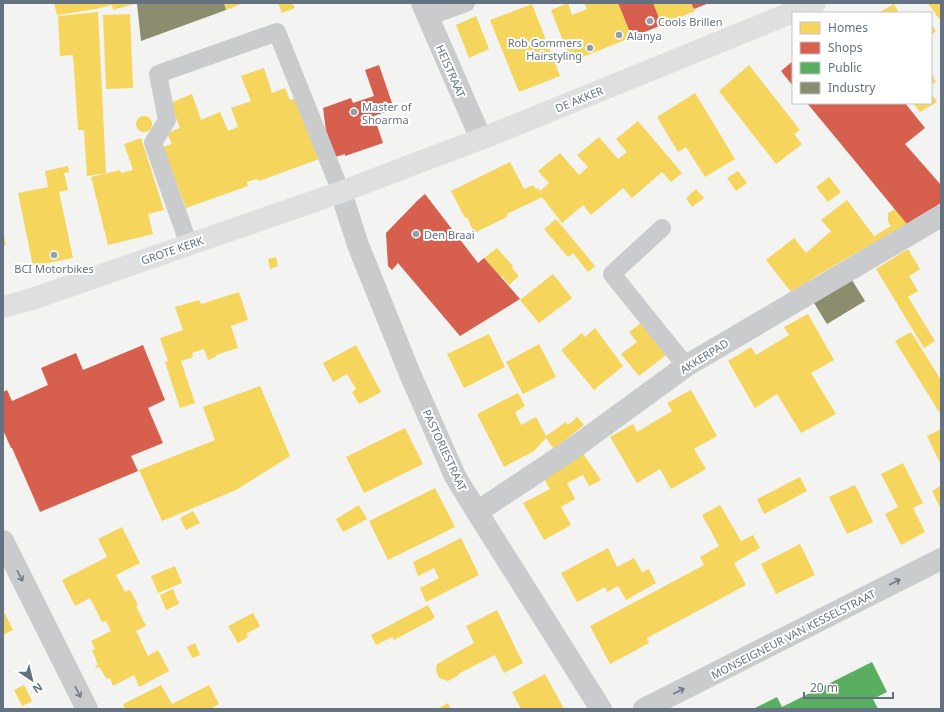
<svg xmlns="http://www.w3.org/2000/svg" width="944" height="712" viewBox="0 0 944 712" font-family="'Noto Sans',sans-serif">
	<rect width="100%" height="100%" fill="#f3f3f1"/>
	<path fill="#f6d55c" d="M54,3H137L113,10L112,5L96,9L57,15Z
		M224,3H244L226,10Z
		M278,3H292L295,8L282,13Z
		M568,3L572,15L587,9L584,3H618L632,37L571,62L551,10Z
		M653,3H691L695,11L662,25Z
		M928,3H941V18L939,19Z
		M532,4L560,76L519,92L490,20Z
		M894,4L899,13H878Z
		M98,12L106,173L87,176L84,130H78L73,55L60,56L58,16Z
		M130,14L133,88L106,89L103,15Z
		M476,16L489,49L469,58L456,25Z
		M931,24L936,31L931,35Z
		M749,65L800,130L794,134L802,144L776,164L719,91Z
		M264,68L272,93L285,88L290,100L297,98L319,159L259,181L257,179L247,182L248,186L186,208L163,147L172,144L167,133L180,128L170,103L192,94L201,120L220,112L228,131L238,127L231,108L251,101L241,76Z
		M931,72L936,82L931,85Z
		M695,93L735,159L705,177L686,147L678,152L657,117Z
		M931,93L937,102L920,112L913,103H931Z
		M136 124a8 8 0 1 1 16 0a8 8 0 1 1-16 0Z
		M638,121L682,173L671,182L662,172L632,198L623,188L591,215L583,205L562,223L542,197L507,214V217L474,233L467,217L465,218L451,191L510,162L524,189L533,185L536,189L538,188L540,191L549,183L538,171L560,153L579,175L588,167L577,155L599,137L618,159L627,152L616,139Z
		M141,138L164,210L148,214L153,234L108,245L91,177L120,170L121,173L133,170L124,144Z
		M68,166L69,172L64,173L68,190L59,192L73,258L33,266L18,193L48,187L45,171Z
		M738,171L747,183L736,191L727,178Z
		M829,177L841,192L828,202L816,187Z
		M696,189L704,198L692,207L686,198Z
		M847,200L874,236L891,226L888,222V213L895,209L907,224L821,273L791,292L766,260L794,238L806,253L831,231L821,220Z
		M556,219L595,266L588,272L573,253L568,257L544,229Z
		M3,231L6,245H3Z
		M497,248L513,266L512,268L519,276L509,285L502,276L501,277L484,258Z
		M908,249L920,269L909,276L918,291L908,297L935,341L924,348L876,269Z
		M276,257L278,266L270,269L268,259Z
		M553,274L572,298L539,323L520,300Z
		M239,292L248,320L231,326L238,348L216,355V357L208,360L204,349L192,353L193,357L181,361L195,403L180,408L165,362L168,361L160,338L183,330L175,307L199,300L201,304Z
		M808,314L834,360L811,373L836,414L801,433L777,394L755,408L728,361L751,347L756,355L789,335L784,327Z
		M641,323L666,355L639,376L621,354L637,342L629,332Z
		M595,328L623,366L594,390L561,350L582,333L585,337Z
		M911,332L941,380V415L895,341Z
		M489,334L505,367L464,388L447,354Z
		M539,344L556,377L523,394L506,362Z
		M356,345L381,392L359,404L352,392L356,389L347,374L333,382L323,363Z
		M260,386L290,456L236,490L162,521L139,470L215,440L203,407Z
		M691,390L717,436L694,449L706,469L671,489L660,469L637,483L610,437L633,424L637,432L672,411L667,403Z
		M518,393L525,406L515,412L521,425L536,417L546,436L566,422L568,425L577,417L584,425L554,449L546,438L534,451L504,467L477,414Z
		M405,428L423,464L364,493L346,457Z
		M941,429V465L927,436Z
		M582,452L601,480L589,486L583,475L567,483L575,499L561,507L571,525L544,540L523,503L550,489L543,477Z
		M903,463L923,503L913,508L925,532L901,545L885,514L898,507L881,474Z
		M800,477L807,491L764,514L757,499Z
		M855,485L873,522L847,534L829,497Z
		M941,486V509L932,491Z
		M435,488L455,527L388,560L369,521Z
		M359,505L367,519L343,532L336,519Z
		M720,505L741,541L753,535L760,548L734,563L746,585L647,638L649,643L610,664L590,626L704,565L700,557L719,546L702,515Z
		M193,511L200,523L186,530L180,518Z
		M122,527L140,563L116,575L125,592L130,590L138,605L136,606L146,626L136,631L148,656L158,650L169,671L139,687L134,675L113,686L110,678L107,679L99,667L96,668L95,666L98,665L92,650L95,649L91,641L111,631L106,621L102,622L90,598L75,606L62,580L107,557L98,539Z
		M461,538L479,575L426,602L420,588L439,578L434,568L418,576L413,562Z
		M800,544L815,575L776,594L761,564Z
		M608,548L617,567L634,558L642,572L649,569L656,583L626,600L618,586L607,592L605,587L577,602L561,573Z
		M175,566L182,583L158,593L151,576Z
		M173,589L179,604L166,610L160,595Z
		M428,605L435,618L394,640L392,637L376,645L371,635Z
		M3,610L13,630L3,635Z
		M497,610L523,663L504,673L495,655L458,674L459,675L448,681L439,678L436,670L437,664L474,643L466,626Z
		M253,613L260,626L246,634L248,637L238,643L228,626Z
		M195,643L200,655L192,658L187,647Z
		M545,674L564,709H521L512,692Z
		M24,685L32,701L22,706L14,690Z
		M161,685L172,704L209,685L219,704L210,709H125L123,704Z
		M448,703L451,709H438Z"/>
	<path fill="#d6604d" d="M618,3H653L662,25L632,37Z
		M691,3H709L694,9Z
		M793,61V86L781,71Z
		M379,65L394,109L374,116L383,143L345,156V154L335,157L326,131L323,108L351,98L353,103L374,96L365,70Z
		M807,103H905L925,128L905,144L941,185V203L907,224Z
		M425,194L478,263L484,258L520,299L460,336L398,263L392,270L388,266L386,233L418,200Z
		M143,345L165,400L148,408L163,443L131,456L138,471L40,512L12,448H11L3,430V392L7,390L12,401L48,385L41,368L76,353L83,370Z"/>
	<path fill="#5aae61" d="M872,662L887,692L873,699L878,709H753L777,697L782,707Z"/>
	<path fill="#8c8c6e" d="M143,3H224L226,10L141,41L137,4Z
		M852,280L865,301L827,324L814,303Z"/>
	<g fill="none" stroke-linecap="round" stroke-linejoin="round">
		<path stroke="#cacbcc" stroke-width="18" d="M427,17L466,3
			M662,228L612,274L686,366
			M189,245L153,143L167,120L158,74L277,32L341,192"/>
		<path stroke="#cacbcc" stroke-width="22" d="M422,3L481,139
			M341,192L358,245L410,374L455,476L477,512L601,709
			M477,512L575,447L686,366L941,216
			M3,541L87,709
			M644,709L941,559"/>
		<path stroke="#dfdfe0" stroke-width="22" d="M3,307L32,299L341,192L430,158L481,139L815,3"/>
	</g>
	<defs><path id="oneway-shaft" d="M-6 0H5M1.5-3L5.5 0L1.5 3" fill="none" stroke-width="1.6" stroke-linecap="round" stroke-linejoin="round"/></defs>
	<g stroke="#6d7a88">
		<use href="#oneway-shaft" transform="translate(20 576) rotate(63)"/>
		<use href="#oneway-shaft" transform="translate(895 582) rotate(-27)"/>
		<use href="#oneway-shaft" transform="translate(679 691) rotate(-27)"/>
		<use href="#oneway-shaft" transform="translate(78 692) rotate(63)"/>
	</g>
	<g fill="#959ea8" stroke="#fff" stroke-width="1.5">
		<circle cx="650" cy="21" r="4"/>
		<circle cx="619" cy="35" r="4"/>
		<circle cx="590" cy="48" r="4"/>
		<circle cx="354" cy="112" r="4"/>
		<circle cx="416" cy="234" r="4"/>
		<circle cx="54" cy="255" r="4"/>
	</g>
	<g text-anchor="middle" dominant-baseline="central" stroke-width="4" stroke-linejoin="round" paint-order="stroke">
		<g font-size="11" fill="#637181" stroke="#fff" text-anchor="start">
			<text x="658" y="21">Cools Brillen</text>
			<text x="627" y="35">Alanya</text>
			<text x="582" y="42" text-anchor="end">Rob Gommers<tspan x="582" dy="13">Hairstyling</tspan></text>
			<text x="362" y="106">Master of<tspan x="362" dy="13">Shoarma</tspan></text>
			<text x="424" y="234">Den Braai</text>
			<text x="54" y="268" text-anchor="middle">BCI Motorbikes</text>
		</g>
		<g font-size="11" fill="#637181" stroke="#fff">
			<text transform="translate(451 71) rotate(66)">HEISTRAAT</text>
			<text transform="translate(579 99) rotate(-22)">DE AKKER</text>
			<text transform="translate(172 250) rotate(-19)">GROTE KERK</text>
			<text transform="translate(704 356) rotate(-32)">AKKERPAD</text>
			<text transform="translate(445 450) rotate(65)">PASTORIESTRAAT</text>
			<text transform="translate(793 634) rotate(-27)">MONSEIGNEUR VAN KESSELSTRAAT</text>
		</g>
	</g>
	<rect width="944" height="712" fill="none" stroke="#637181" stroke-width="8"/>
	<rect x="792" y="12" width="140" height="92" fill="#ffffff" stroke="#c1c6cd"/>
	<rect x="800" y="22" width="20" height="12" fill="#f6d55c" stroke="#c1c6cd"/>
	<text x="828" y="32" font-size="12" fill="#637181">Homes</text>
	<rect x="800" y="42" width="20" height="12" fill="#d6604d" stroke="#c1c6cd"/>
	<text x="828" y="52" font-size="12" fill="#637181">Shops</text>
	<rect x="800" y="62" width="20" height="12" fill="#5aae61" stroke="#c1c6cd"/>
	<text x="828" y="72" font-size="12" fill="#637181">Public</text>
	<rect x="800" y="82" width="20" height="12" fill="#8c8c6e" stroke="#c1c6cd"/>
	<text x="828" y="92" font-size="12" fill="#637181">Industry</text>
	<g transform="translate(32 680) rotate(145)" stroke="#ffffff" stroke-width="3" paint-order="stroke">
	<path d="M0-3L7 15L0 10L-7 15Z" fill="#637181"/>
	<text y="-6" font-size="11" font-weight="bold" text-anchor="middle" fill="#637181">N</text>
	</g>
	<path d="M804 692v6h89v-6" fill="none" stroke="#637181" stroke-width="2"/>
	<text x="810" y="692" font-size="12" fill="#637181" stroke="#ffffff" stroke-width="3" paint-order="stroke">20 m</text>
</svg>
